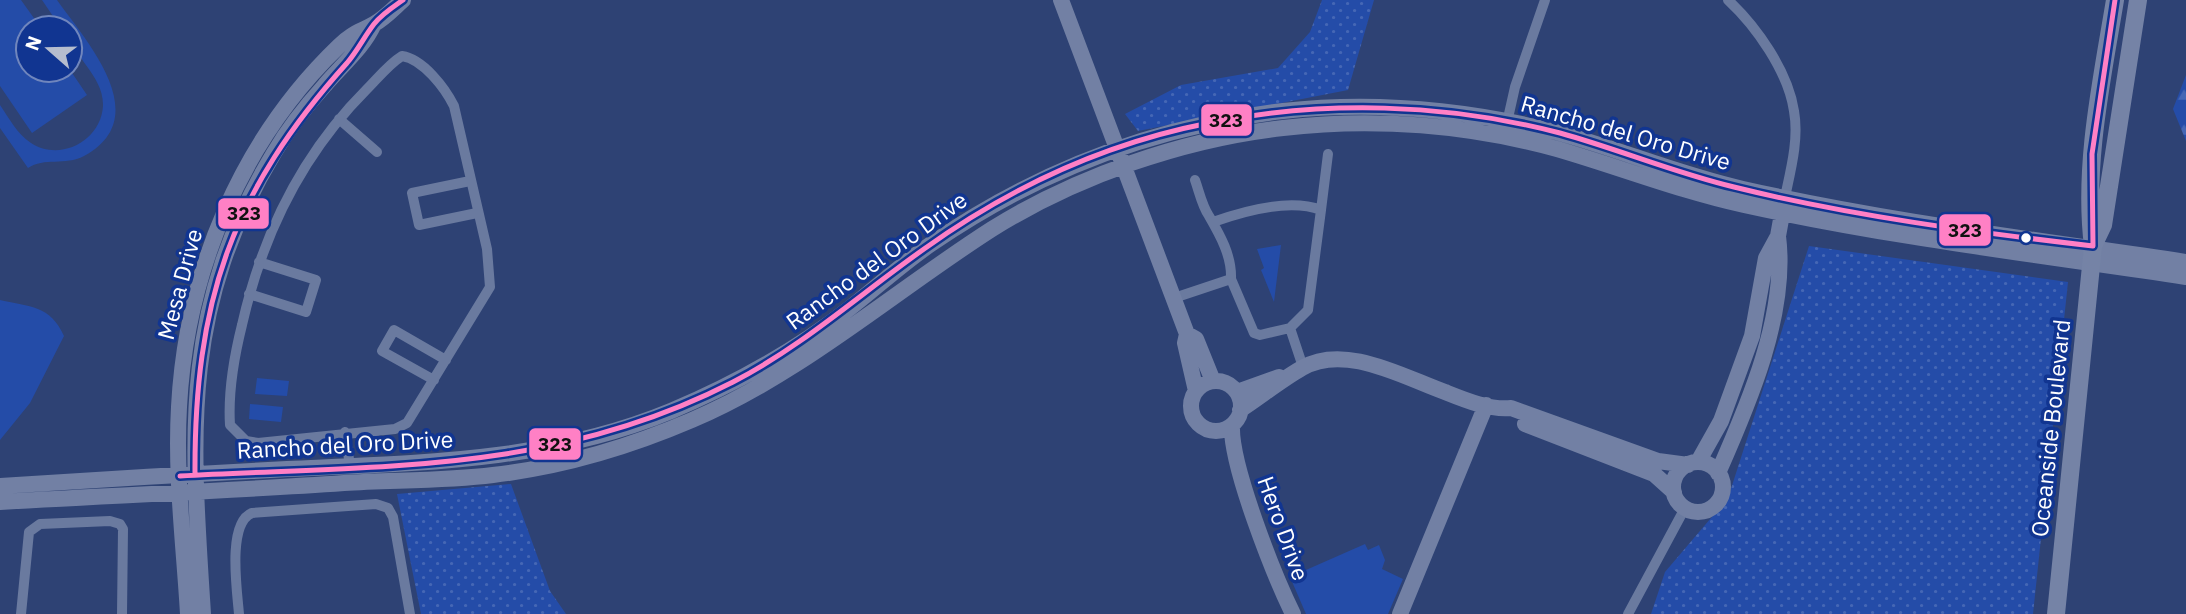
<svg xmlns="http://www.w3.org/2000/svg" width="2186" height="614" viewBox="0 0 2186 614" font-family="'IBM Plex Sans',sans-serif">
	<defs>
		<pattern id="grass-dots" width="8" height="8" patternUnits="userSpaceOnUse" patternTransform="scale(1.75)"><rect width="8" height="8" fill="#244ca8"/><path d="M2 2h.1M6 6h.1" fill="none" stroke="#4567b5" stroke-width="1.8" stroke-linecap="round"/></pattern>
		<pattern id="forest-firs" width="22" height="20" patternUnits="userSpaceOnUse" patternTransform="scale(1.75)"><rect width="22" height="20" fill="#244ca8"/><path d="M5 1l3.5 6h-7zM16 11l3.5 6h-7z" fill="#4567b5"/></pattern>
	</defs>
	<rect width="100%" height="100%" fill="#2e4274"/>
	<path fill="url(#grass-dots)" d="M1322,0H1374L1348,90L1138,131L1125,114L1181,85L1278,68L1310,32Z
		M1809,246L2068,282L2033,614H1651L1665,572L1728,498Z
		M511,484L550,591L566,614H421L397,494Z"/>
	<path fill="url(#forest-firs)" d="M2186,75V141L2173,109Z"/>
	<path fill="#244ca8" d="M0,0H21L41,28H28V70H70L87,95L32,133L0,86Z
		M42,0H57C86,41 156,117 84,156C65,166 44,157 28,168L0,128V105C9,118 17,134 31,143C60,162 101,141 103,106C104,74 70,58 70,28H61Z
		M1281,245L1274,302L1261,270L1264,268L1257,249Z
		M0,300C30,307 50,305 64,336L30,403L0,440Z
		M257,378L289,381L287,396L255,394Z
		M250,404L283,407L281,422L249,419Z
		M1365,544L1368,550L1379,545L1385,560L1382,569L1403,579L1388,614H1306L1290,577Z"/>
	<g fill="none" stroke-linecap="round" stroke-linejoin="round">
		<path stroke="#6a7a9f" stroke-width="10" d="M1728,0C1756,26 1788,71 1794,111C1799,139 1791,169 1785,197
			M402,56C423,59 445,88 454,106L487,249L490,287L407,423L395,429L258,443L246,441L230,425C228,393 234,357 242,325C262,236 302,154 367,89C378,78 389,64 402,56Z
			M339,119L377,152
			M1506,127L1515,87L1545,0
			M1195,180C1199,191 1202,206 1209,216C1220,235 1232,256 1231,279
			M470,181L412,193L419,225L477,213
			M1321,210L1328,154
			M1213,222C1244,211 1289,198 1321,210L1308,310L1290,328L1303,367
			M249,294L306,312L316,280L259,262
			M1174,298L1231,279L1254,333L1260,335L1290,328
			M434,380L382,351L394,330L446,360
			M345,432L350,466
			M21,614L29,532L40,524L110,521L120,524L123,529L122,614
			M239,614C237,590 227,523 252,513L376,504L388,508L393,517L410,614
			M1628,614L1685,508"/>
		<path stroke="#7280a4" stroke-width="16" d="M1061,0L1187,334L1185,343L1196,391
			M1187,334L1196,339L1213,381
			M1191 406a25 25 0 1 1 50 0a25 25 0 1 1-50 0Z
			M1237,392L1279,377
			M1240,410C1260,397 1281,380 1302,368C1345,343 1403,377 1445,392C1465,400 1489,410 1511,408L1658,461L1688,465
			M1525,424L1654,474L1674,492
			M1232,425C1230,465 1274,575 1293,614
			M1698,462L1721,421L1752,336L1766,258L1778,236L1784,203
			M1673 487a25 25 0 1 1 50 0a25 25 0 1 1-50 0Z
			M1718,473C1749,403 1788,313 1778,236
			M0,486C96,480 191,474 287,469C418,463 548,462 671,411C735,384 796,350 850,308C877,287 903,263 931,244C1037,171 1155,126 1283,111C1374,101 1468,110 1556,132C1619,149 1680,175 1743,189C1889,222 2039,240 2186,262
			M0,502C115,495 230,491 344,483C394,480 444,481 493,475C562,467 629,447 692,420C802,373 892,293 992,229C1077,176 1184,139 1283,128C1374,117 1469,125 1557,149C1619,167 1680,191 1744,205C1889,237 2039,255 2186,277
			M188,614C184,545 175,476 179,407C186,272 241,140 339,46C352,33 360,32 374,24C385,18 394,8 403,0
			M203,614C192,439 179,311 274,153C288,129 306,106 325,85C342,65 363,48 374,24
			M1400,614L1486,405"/>
		<path stroke="#7583a6" stroke-width="18" d="M2093,246L2103,225L2138,0
			M2056,614L2093,246C2083,166 2102,79 2115,0"/>
		<defs>
			<path id="bus-1" d="M195,475C194,302 231,192 347,63C358,50 364,37 374,24C382,14 393,7 403,0
				M180,476C376,465 552,475 733,382C803,346 860,294 924,249C1009,188 1106,143 1209,123C1324,100 1445,103 1560,133C1618,149 1675,173 1734,187C1851,216 1973,232 2093,246L2092,154L2115,0"/>
		</defs>
		<use href="#bus-1" stroke="#113591" stroke-width="10"/>
		<use href="#bus-1" stroke="#ff80c5" stroke-width="5"/>
	</g>
	<circle fill="#fff" stroke="#113591" stroke-width="2.5" cx="2026" cy="238" r="6"/>
	<g text-anchor="middle" dominant-baseline="central" stroke-width="7" stroke-linejoin="round" paint-order="stroke">
		<g font-size="23" fill="#fff" stroke="#113591">
			<text transform="translate(1626 132) rotate(16)">Rancho del Oro Drive</text>
			<text transform="translate(876 260) rotate(-36)">Rancho del Oro Drive</text>
			<text transform="translate(179 284) rotate(-75)">Mesa Drive</text>
			<text transform="translate(2050 428) rotate(-84)">Oceanside Boulevard</text>
			<text transform="translate(345 444) rotate(-3)">Rancho del Oro Drive</text>
			<text transform="translate(1284 528) rotate(70)">Hero Drive</text>
		</g>
	</g>
	<g stroke="#113591" stroke-width="2.5">
		<rect x="1200" y="103" width="53" height="34" rx="7" fill="#ff80c5"/>
		<rect x="217" y="197" width="53" height="33" rx="7" fill="#ff80c5"/>
		<rect x="1938" y="213" width="54" height="34" rx="7" fill="#ff80c5"/>
		<rect x="528" y="427" width="54" height="34" rx="7" fill="#ff80c5"/>
	</g>
	<g font-size="19" text-anchor="middle" font-weight="bold" fill="#111">
		<text x="1226" y="127">323</text>
		<text x="244" y="220">323</text>
		<text x="1965" y="237">323</text>
		<text x="555" y="451">323</text>
	</g>
	<g transform="translate(49 49) rotate(290)"><circle r="33" fill="#113591" stroke="#7086bd" stroke-width="2"/>
	<path d="M0-5L12 26L0 18L-12 26Z" fill="#b6bdce"/>
	<text y="-10" font-size="19" font-weight="bold" text-anchor="middle" fill="#ffffff">N</text>
	</g>
</svg>
